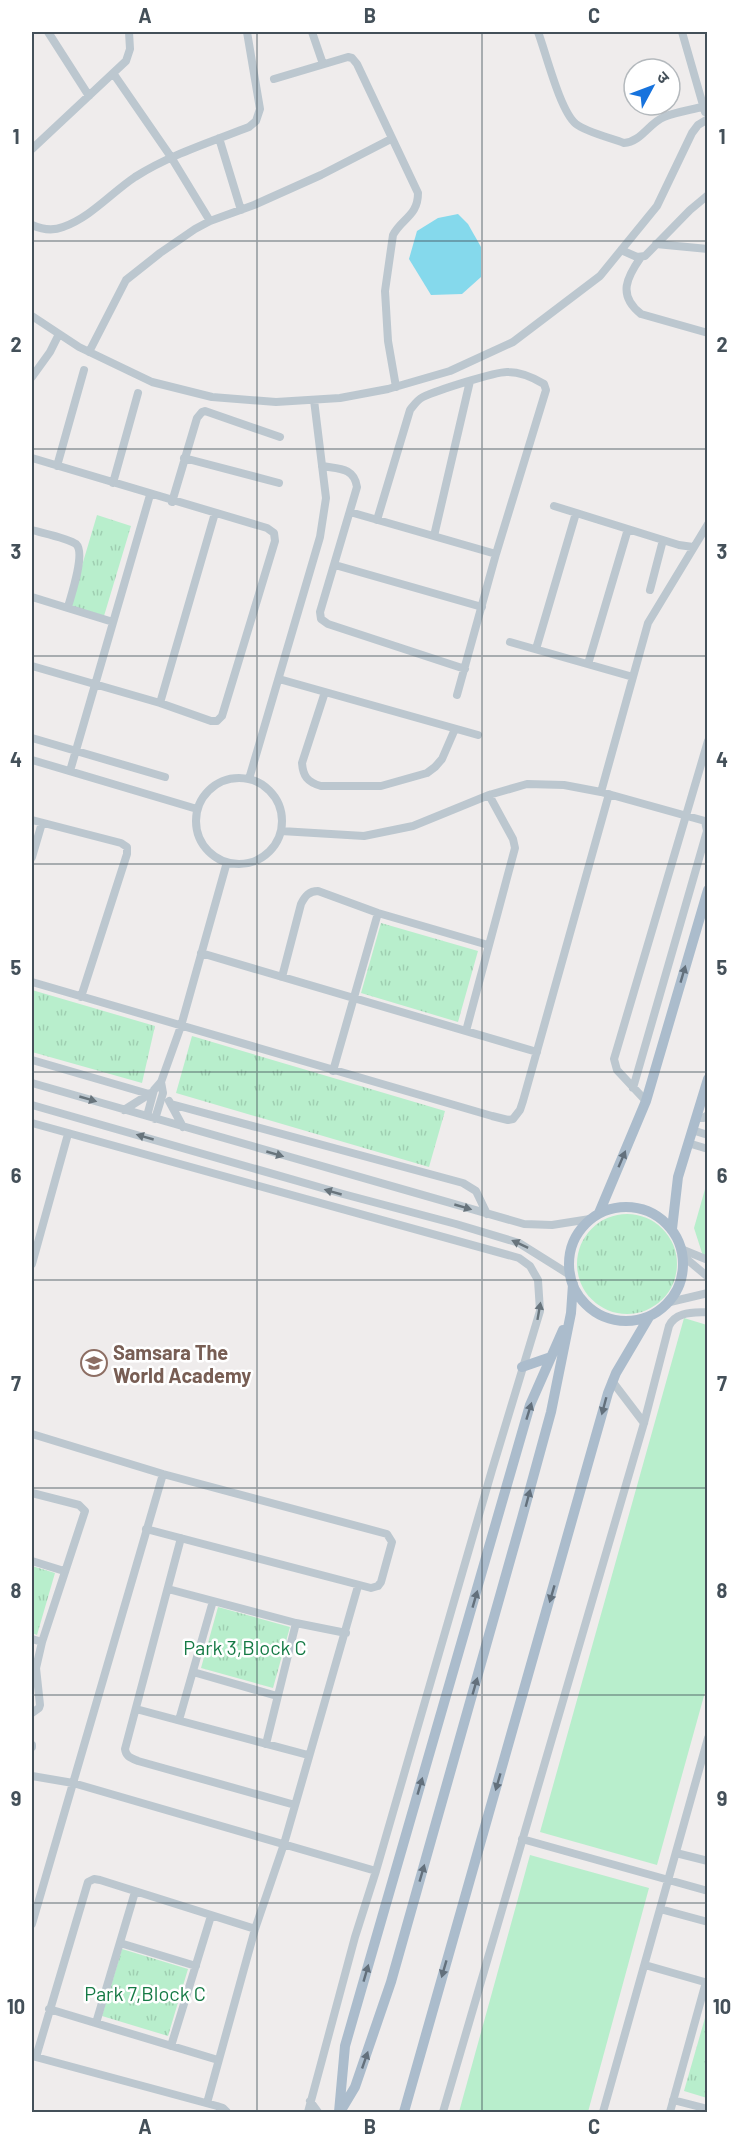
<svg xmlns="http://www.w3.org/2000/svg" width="739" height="2144" viewBox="0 0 739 2144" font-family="Barlow,'Noto Sans Devanagari',sans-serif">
	<defs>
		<pattern id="park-tufts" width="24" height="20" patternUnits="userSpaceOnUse" patternTransform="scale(1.5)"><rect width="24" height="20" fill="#b8eecc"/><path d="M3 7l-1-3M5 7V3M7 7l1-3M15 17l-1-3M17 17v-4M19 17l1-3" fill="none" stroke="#9fceb1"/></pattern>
	</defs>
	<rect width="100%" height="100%" fill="#efecec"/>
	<path fill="#b8eecc" d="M707,1182V1256H703L694,1228Z
		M684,1318L707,1325V1685L657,1865L540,1832Z
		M530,1855L649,1888L588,2112H459Z"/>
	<path fill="url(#park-tufts)" d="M97,515L131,526L104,616L70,606Z
		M381,923L478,951L458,1022L361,993Z
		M32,990L155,1026L142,1083L32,1052Z
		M192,1036L445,1111L429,1167L176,1093Z
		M577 1264a50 50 0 1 1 100 0a50 50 0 1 1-100 0Z
		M32,1566L55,1573L37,1635L32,1633Z
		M218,1607L290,1627L273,1688L201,1668Z
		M122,1949L188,1969L168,2036L102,2016Z
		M707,2011V2098L684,2091Z"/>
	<path fill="#85d9ec" d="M458,214L468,224L481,247V277L462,294L431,295L409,259L417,231L438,218Z"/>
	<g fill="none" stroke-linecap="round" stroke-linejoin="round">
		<path stroke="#bcc7cf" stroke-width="8" d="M48,32L89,96
			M312,32L323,64
			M538,32C546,53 560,111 576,124C586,132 611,138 624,143C641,142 649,123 664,117C676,112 690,110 702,107
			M682,32L705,112
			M113,73L171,157L210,221
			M274,79L348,57L352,58L357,64L418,193C418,216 402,218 393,235L385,291L388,341L396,387
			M219,138L241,210
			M32,149L126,61L130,49L129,32
			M32,225C41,229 53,231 63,227C91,217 111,193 135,177C170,155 210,142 249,127L256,121L260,109L247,32
			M656,244L708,249
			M621,250L637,257L645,256L690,210L708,195
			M641,257C627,277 617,295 641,314L708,333
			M32,316L79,347L152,382L212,397L276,402L340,398L388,389L450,371L513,342L600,276L657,206L692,133L698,125L708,119
			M89,352L126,280L160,253L195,229L210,221L254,205L321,175L391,139
			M32,377L50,352L59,334
			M32,458L267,528L274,533L275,541L222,716L217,721H211L160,703L32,666
			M184,458L279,483
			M57,466L84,370
			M322,466C338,469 354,467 357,487L320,612L321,619L328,624L465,669
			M113,483L138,393
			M172,502L197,418L202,412L205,411L280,437
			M554,506L679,545L693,547
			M350,512L496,554
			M377,520L410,410C414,405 417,400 423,397C435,391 497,371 508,372C520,372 534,378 544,384L546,390L496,554L457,695
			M32,530C42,533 68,538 76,544C86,553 71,595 68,607
			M434,536L470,381
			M335,565L482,607
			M650,590L663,540
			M32,597L113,622
			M510,642L633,677
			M536,649L576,513
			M588,664L628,529
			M279,679L478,735
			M325,692L302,763C303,776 307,782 321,786H381L427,773L435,767L442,759L455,729
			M160,703L215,513
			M32,738L165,777
			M32,760L197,809
			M70,771L150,495
			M196 821a43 43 0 1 1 86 0a43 43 0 1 1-86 0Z
			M249,779L320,537L326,498L314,400
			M601,792L648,623L708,524
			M32,820L121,843L127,847V854L81,997
			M281,831L364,836L413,826L489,795L527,784L564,785L601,792L705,821L707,831L633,1088
			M32,857L42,823
			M201,953L537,1052
			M282,977L301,904C305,896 309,891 318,891L378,913L488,945
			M32,982L492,1116L508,1120L513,1119L520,1110L523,1101L609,794
			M466,1031L515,848L513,839L489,795
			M32,1060L149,1094
			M333,1071L378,913
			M161,1082L181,1026L227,862
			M32,1083L524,1224L552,1225L590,1219
			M169,1101L183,1127
			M646,1101L617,1070L614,1059L708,741
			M171,1104L463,1183L476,1191L487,1214
			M32,1105L343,1194L456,1224L519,1243L570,1275
			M124,1110L151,1093
			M147,1116L154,1090L161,1082L163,1093L155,1119
			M697,1118H703L708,1115
			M32,1123L519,1258L530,1266L538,1280L540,1311L492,1470L376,1871L355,1937L308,2112
			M692,1130L708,1135
			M688,1143L708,1149
			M681,1249L708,1260
			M683,1256L708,1277
			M32,1264L68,1134
			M670,1302L708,1293
			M612,1381L644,1423
			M32,1434L163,1474L387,1534L392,1542L381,1582L378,1586L371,1588L146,1529
			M32,1493L79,1505L85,1511L42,1642L36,1668L40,1705L39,1708L32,1713
			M181,1538L125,1749C126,1757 131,1758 138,1761L295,1805
			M32,1561L64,1571
			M168,1589L296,1623L346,1633
			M32,1639L42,1642
			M193,1672L277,1696
			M136,1709L308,1755
			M179,1720L213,1601
			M266,1744L296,1623
			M32,1745V1747
			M32,1776L73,1783L376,1871
			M522,1839L708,1891
			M676,1853L708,1861
			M660,1909L708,1922
			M32,1924L163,1474
			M120,1943L196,1966
			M645,1965L708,1983
			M49,2009L218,2060
			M96,2023L135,1892
			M171,2046L211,1916
			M32,2056L217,2106L223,2108L227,2112
			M36,2057L88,1882L94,1879L100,1880L255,1929
			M673,2100L708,2109
			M310,2101L318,2112
			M207,2103L255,1929L284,1844L358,1586
			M443,2112L644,1423L669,1326C676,1311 694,1313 708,1312
			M603,2112L708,1738
			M670,2112L706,1982"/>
		<path stroke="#abbccc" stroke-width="10" d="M569 1264a57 57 0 1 1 114 0a57 57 0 1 1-114 0Z
			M599,1213L646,1101L708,890
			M672,1229L678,1177L708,1079
			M522,1367L551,1357
			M339,2112L345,2046L366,1973L530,1405L563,1330
			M340,2112L355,2087L391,1982L522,1518L551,1412L571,1313L573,1284
			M404,2112L608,1393L616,1373L649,1317"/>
	</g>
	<defs><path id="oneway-solid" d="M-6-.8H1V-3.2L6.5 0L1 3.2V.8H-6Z" transform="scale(1.5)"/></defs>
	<g fill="#63707c">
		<use href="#oneway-solid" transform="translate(683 974) rotate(-74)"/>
		<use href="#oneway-solid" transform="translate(622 1159) rotate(-67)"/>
		<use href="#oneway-solid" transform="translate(604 1406) rotate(105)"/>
		<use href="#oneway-solid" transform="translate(529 1411) rotate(-73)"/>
		<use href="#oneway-solid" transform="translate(528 1498) rotate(-75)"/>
		<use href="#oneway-solid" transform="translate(552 1594) rotate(106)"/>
		<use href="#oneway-solid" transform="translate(475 1599) rotate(-74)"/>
		<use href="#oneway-solid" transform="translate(475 1686) rotate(-74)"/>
		<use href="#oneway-solid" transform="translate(498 1782) rotate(106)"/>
		<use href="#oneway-solid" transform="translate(420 1786) rotate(-74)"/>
		<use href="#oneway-solid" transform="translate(422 1873) rotate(-74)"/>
		<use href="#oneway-solid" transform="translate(444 1969) rotate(106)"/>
		<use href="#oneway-solid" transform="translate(366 1973) rotate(-74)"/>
		<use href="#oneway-solid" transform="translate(365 2060) rotate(-71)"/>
	</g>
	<g fill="#68747c">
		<use href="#oneway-solid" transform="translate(88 1099) rotate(16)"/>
		<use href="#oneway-solid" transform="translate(145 1137) rotate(-164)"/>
		<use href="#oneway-solid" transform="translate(275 1154) rotate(16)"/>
		<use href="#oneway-solid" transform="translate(333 1192) rotate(-164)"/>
		<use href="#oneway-solid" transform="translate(463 1207) rotate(16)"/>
		<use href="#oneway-solid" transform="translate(520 1244) rotate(-155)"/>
		<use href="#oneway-solid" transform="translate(539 1311) rotate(-80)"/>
	</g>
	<path fill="none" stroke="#445059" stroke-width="1.5" stroke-opacity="0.55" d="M257,32V2112M482,32V2112M32,241H708M32,449H708M32,656H708M32,864H708M32,1072H708M32,1280H708M32,1488H708M32,1695H708M32,1903H708"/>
	<defs>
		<symbol id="school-ring" viewBox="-11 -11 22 22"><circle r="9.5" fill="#fff" stroke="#8d6e63" stroke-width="1.5"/><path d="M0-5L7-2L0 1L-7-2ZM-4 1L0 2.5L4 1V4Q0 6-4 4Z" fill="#8d6e63"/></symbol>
	</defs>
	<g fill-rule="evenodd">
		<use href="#school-ring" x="79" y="1348" width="30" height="30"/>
	</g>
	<g text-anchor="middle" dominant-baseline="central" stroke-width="5" stroke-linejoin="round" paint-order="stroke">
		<g font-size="20" font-weight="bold" fill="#785e54" stroke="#fff" text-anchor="start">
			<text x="113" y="1352">Samsara The<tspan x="113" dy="23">World Academy</tspan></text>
		</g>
		<g font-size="20" fill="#157a45" stroke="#fff">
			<text x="245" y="1647">Park 3,Block C</text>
			<text x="145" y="1993">Park 7,Block C</text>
		</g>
	</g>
	<rect width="739" height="2144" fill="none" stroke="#ffffff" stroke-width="66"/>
	<g transform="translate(652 87) rotate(49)"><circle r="28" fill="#ffffff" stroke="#b4b9bd" stroke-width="1.5"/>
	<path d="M0-4.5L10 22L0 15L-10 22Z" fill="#1773dd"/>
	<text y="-9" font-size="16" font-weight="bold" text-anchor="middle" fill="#445059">उ</text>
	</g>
	<rect x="33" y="33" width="673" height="2078" fill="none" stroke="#445059" stroke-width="2"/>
	<g font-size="20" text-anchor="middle" font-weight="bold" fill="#445059">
		<text x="145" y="23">A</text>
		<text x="370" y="23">B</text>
		<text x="594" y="23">C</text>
		<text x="16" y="144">1</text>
		<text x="722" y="144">1</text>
		<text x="16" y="352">2</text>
		<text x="722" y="352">2</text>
		<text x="16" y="559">3</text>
		<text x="722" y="559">3</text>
		<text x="16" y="767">4</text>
		<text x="722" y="767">4</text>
		<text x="16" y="975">5</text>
		<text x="722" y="975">5</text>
		<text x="16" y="1183">6</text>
		<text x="722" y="1183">6</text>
		<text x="16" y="1391">7</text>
		<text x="722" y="1391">7</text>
		<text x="16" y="1598">8</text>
		<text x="722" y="1598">8</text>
		<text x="16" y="1806">9</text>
		<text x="722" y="1806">9</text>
		<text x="16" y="2014">10</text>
		<text x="722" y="2014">10</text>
		<text x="145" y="2134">A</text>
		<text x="370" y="2134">B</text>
		<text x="594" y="2134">C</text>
	</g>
</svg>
